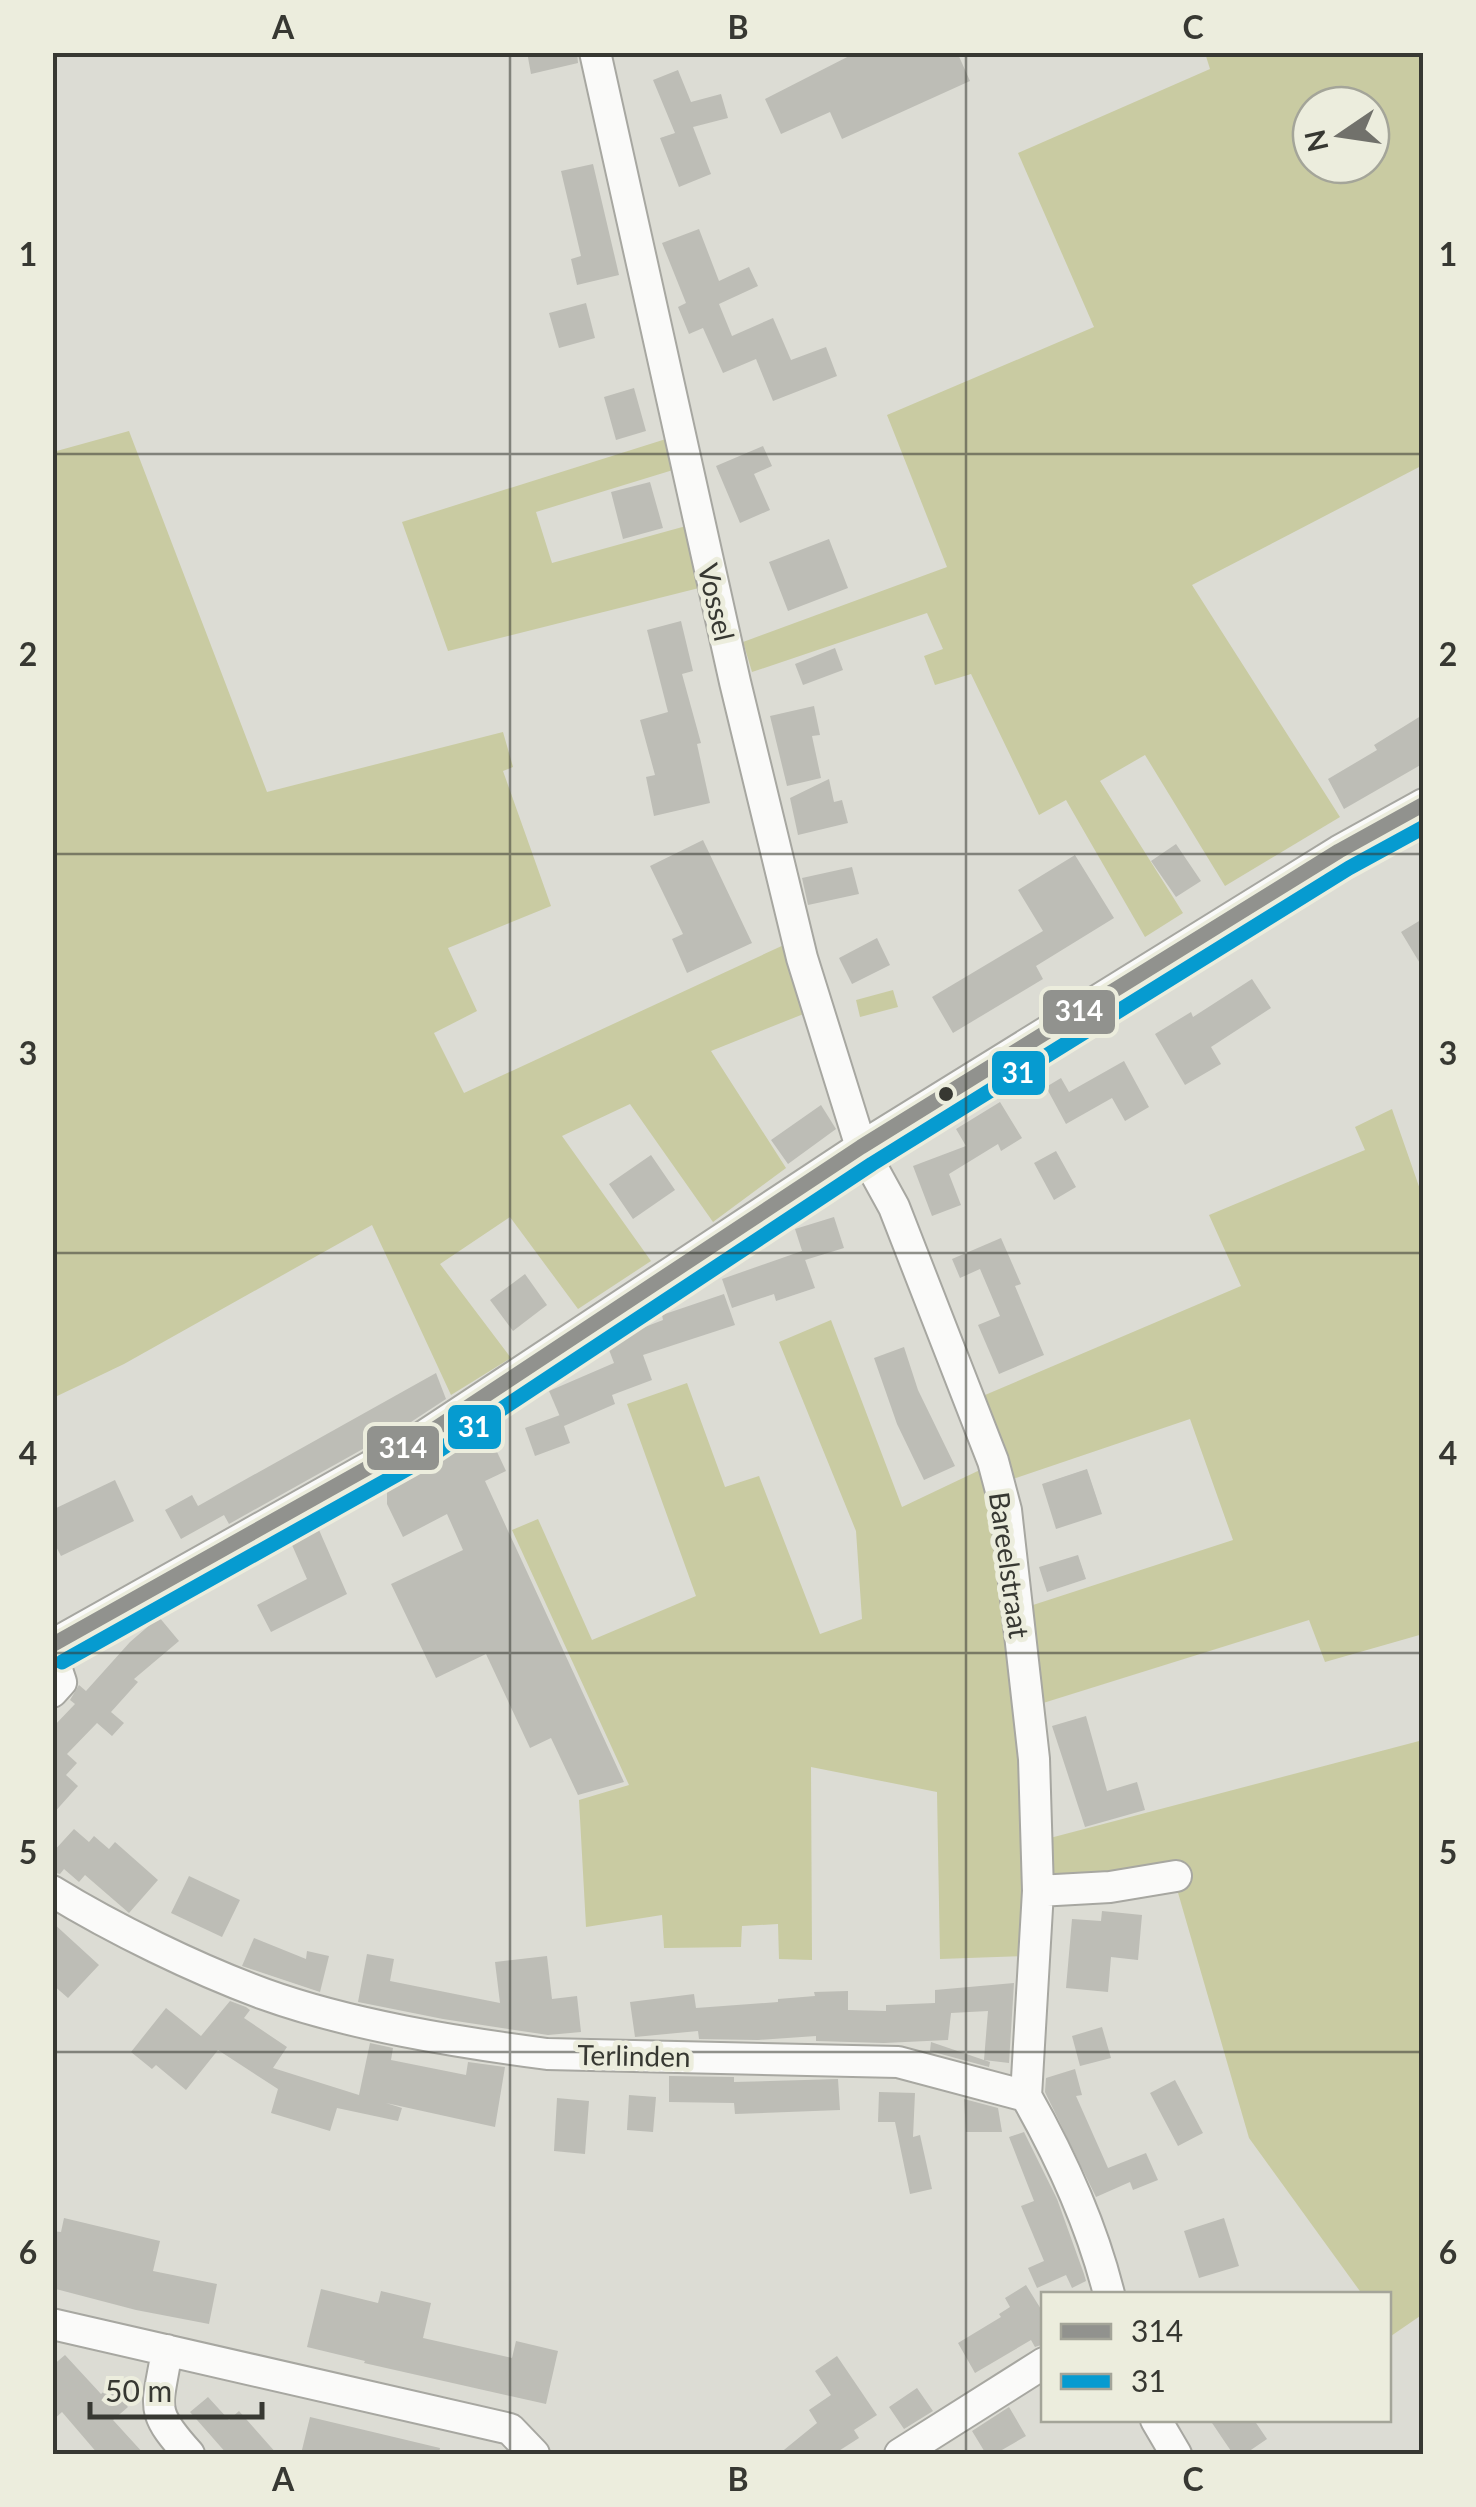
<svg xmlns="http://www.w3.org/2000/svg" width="1476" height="2507" viewBox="0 0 1476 2507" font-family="Lato,sans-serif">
	<rect width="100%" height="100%" fill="#dcdcd4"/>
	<path fill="#c9cba2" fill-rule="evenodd" d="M1205,53H1423V465L1192,585L1340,817L1225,886L1145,755L1100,781L1183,913L1145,937L1066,800L1039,815L971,674L935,685L924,656L943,649L927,613L752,672L743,642L947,567L887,415L1094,327L1018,153L1210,69ZM1311,105H1371V165H1311Z
		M129,431L267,792L503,732L513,767L503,771L551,906L448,948L477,1011L434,1033L464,1093L786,944L806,1013L711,1051L786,1168L713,1222L630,1104L562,1136L651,1261L578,1309L510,1217L440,1264L511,1358L451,1395L372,1225L124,1364L53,1398V452Z
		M666,439L673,470L536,512L552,563L686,526L699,588L448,651L402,522Z
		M893,990L898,1007L860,1017L856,1000Z
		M1392,1109L1423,1198V1634L1325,1662L1309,1620L1040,1704L1033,1605L1233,1540L1190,1419L1013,1479L985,1395L1241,1286L1209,1215L1365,1150L1355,1127Z
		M831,1320L902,1507L982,1469L1003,1558L1017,1674L1027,1956L940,1959L937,1792L811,1767L812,1960L779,1959L778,1924L742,1926L741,1947L664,1948L662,1915L586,1927L579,1800L629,1785L512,1530L538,1519L592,1640L696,1596L627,1404L687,1383L725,1487L759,1476L820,1634L862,1619L856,1531L779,1342Z
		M1423,1740V2314L1391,2336L1389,2332L1388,2294H1362L1249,2138L1172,1872L1050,1882V1838Z"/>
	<path fill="#bdbdb6" d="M527,52H577L578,63L531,74Z
		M857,52H957L970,81L842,139L830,112L781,134L765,99Z
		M678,70L691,102L721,94L728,118L693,127L711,174L679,187L660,138L675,133L653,80Z
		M593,164L619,275L577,285L571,259L581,256L561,171Z
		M699,229L719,281L749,267L758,286L719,304L732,336L773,318L791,360L826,347L837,376L773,401L756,359L723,373L703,328L689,334L678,307L686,303L662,243Z
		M586,303L595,338L559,348L549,313Z
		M634,388L646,431L616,440L604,397Z
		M763,446L772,466L754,474L770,510L740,523L716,466Z
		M650,482L663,528L623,539L611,492Z
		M829,539L848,588L788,611L769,562Z
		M681,621L693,671L682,674L701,743L697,744L710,803L654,816L646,777L655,775L640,720L668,712L647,630Z
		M835,648L843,670L803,685L795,664Z
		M814,706L820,735L812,736L821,778L787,786L770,716Z
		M1424,714V763L1344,809L1328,779L1377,750L1374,745Z
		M829,779L834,802L842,800L848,823L798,835L790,798Z
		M703,840L752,943L687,973L672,939L683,934L650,866Z
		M1176,844L1201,881L1176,897L1151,861Z
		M1075,855L1114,918L1036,966L1043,979L953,1033L932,997L1043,931L1018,890Z
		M852,867L859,894L808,905L802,878Z
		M1424,918V970L1401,932Z
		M877,938L890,965L852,984L839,958Z
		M1252,979L1271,1008L1211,1047L1221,1064L1185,1085L1155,1034L1191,1012L1193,1017Z
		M1124,1061L1149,1107L1125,1121L1112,1098L1066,1124L1046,1087L1061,1078L1069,1092Z
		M1000,1102L1022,1138L1001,1151L998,1144L949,1174L961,1205L932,1216L913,1166L966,1146L956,1129Z
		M821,1105L836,1129L788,1164L771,1140Z
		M1056,1151L1076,1187L1054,1200L1034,1163Z
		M651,1155L675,1190L633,1219L609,1184Z
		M834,1217L844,1248L805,1260L795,1229Z
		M1001,1238L1021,1284L1015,1286L1044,1355L999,1374L978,1325L1000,1316L980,1269L960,1278L952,1259Z
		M802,1251L815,1288L776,1301L774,1294L732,1308L722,1279Z
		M525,1274L547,1305L513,1331L490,1300Z
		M724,1294L735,1325L643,1355L652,1380L612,1395L615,1404L564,1426L549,1391L614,1363L606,1342L663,1320L662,1315Z
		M904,1347L918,1390L955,1466L924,1480L897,1424L874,1358Z
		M436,1373L446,1399L411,1422L229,1524L224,1515L181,1539L165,1510L192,1495L198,1506Z
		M560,1415L570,1443L535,1456L525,1428Z
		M491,1439L506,1471L485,1481L624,1782L578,1795L551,1738L530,1748L486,1654L436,1678L391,1584L463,1550L447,1514L403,1537L387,1504V1491L423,1472L419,1464L465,1441L469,1449Z
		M1087,1469L1102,1514L1056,1529L1042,1484Z
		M115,1480L134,1521L61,1556L52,1539V1510Z
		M316,1523L347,1594L271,1632L257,1605L307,1579L288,1536Z
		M1078,1555L1086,1579L1047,1592L1039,1567Z
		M159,1617L179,1641L134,1679L138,1682L111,1712L124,1723L112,1736L97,1723L67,1754L77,1763L66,1775L78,1786L52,1815V1728L75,1704L70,1700L79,1685L86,1691L130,1642Z
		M1086,1716L1107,1791L1137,1782L1145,1810L1085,1827L1052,1726Z
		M74,1829L89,1842L94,1836L109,1849L115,1842L158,1880L129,1913L85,1875L79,1882L64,1869L60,1874L52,1872V1853Z
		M189,1876L240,1900L222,1937L171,1913Z
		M1102,1911L1142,1915L1138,1960L1111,1957L1108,1992L1066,1988L1072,1919L1101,1921Z
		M52,1922L99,1965L68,1998L52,1984Z
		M254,1938L306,1959L307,1951L329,1956L320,1992L242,1966Z
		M367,1954L394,1959L390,1981L500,2003L495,1962L547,1956L552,1999L577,1996L581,2032L548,2035L443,2019L358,2002Z
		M1014,1983L1009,2063L984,2060L990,2062L989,2067L930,2051L931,2042L984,2060L988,2011L951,2013L948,2040L884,2043L816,2041V2036L758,2040L699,2039L698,2031L635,2037L630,2002L694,1994L696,2008L778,2002V1999L815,1996L814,1992L848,1991V2010L886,2011V2005L935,2003V1990Z
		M230,2001L246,2007L250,2010L244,2018L287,2047L273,2068L359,2095L370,2043L393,2048L391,2060L466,2075L468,2062L505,2067L495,2127L386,2103L402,2108L398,2121L337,2108L330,2131L271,2113L278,2089L218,2050L186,2090L156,2065L152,2069L131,2052L166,2008L201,2036Z
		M1102,2027L1111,2058L1080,2066L1072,2036Z
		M1075,2069L1082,2095L1076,2096L1108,2168L1146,2153L1158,2180L1133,2190L1130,2182L1096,2197L1045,2092L1046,2078Z
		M669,2076L734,2077V2082L838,2079L840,2110L735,2114L734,2103L669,2102Z
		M1175,2080L1203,2133L1178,2146L1150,2093Z
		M879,2092L915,2093L913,2137L920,2135L932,2189L910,2194L895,2122H878Z
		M629,2095L656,2097L653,2132L627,2130Z
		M557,2098L589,2101L585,2154L554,2151Z
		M964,2099L998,2108L1002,2132H966Z
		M1024,2132L1057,2199L1084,2274L1086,2281L1072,2288L1066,2275L1037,2288L1028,2268L1044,2261L1021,2206L1034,2201L1009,2137Z
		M64,2218L160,2241L153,2271L217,2284L209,2324L136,2310L52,2288V2231L61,2232Z
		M1224,2218L1239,2266L1199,2278L1184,2231Z
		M1026,2285L1044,2314V2344L1035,2347L1031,2340L975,2373L958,2343L1001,2317L999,2314L1010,2307L1005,2298Z
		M321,2289L378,2303L381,2291L431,2303L423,2338L512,2358L516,2341L558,2351L546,2404L364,2363L365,2361L307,2347Z
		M65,2355L101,2394L110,2386L128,2407L113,2420L144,2454H98L62,2412L52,2421V2366Z
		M837,2356L877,2415L854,2430L859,2438L834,2454H779L817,2423L809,2410L831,2395L815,2371Z
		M917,2388L933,2411L904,2429L889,2407Z
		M208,2397L229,2420L239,2411L277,2454H227L190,2412Z
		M1009,2407L1026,2436L995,2454H986L972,2431Z
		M310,2417L440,2448L439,2454H301Z
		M1210,2420H1254L1267,2439L1245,2454H1233Z"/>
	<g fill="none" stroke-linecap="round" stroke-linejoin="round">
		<defs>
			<path id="minor" d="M595,52L735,682L802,958L861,1147L894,1207L993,1461L1006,1510L1034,1759L1038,1891L1026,2096
				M52,1645L421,1438L861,1147L1339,851L1424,804
				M52,1655L61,1682L52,1692
				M52,1891C114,1929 196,1969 264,1994C350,2025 456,2042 547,2054L898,2062L1026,2096C1060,2156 1092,2226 1109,2294
				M1038,1891L1110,1887L1176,1876
				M52,2324L510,2429L534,2454
				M167,2350C158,2408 148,2409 189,2454
				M1156,2420L1176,2454
				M900,2454L1044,2363"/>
		</defs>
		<use href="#minor" stroke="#a7a7a1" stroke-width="34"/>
		<use href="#minor" stroke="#fafaf9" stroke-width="30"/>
		<defs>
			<path id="bus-1" d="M52,1645L421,1438L861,1147L1339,851L1424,804"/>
			<path id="bus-2" d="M62,1662L432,1455L872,1164L1349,868L1424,827"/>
		</defs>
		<use href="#bus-1" stroke="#eceddd" stroke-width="22"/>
		<use href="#bus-2" stroke="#eceddd" stroke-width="22"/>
		<use href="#bus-1" stroke="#91928e" stroke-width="15"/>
		<use href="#bus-2" stroke="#069bd0" stroke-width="15"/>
	</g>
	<path fill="none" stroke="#373832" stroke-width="2.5" stroke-opacity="0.55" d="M510,52V2454M966,52V2454M52,454H1424M52,854H1424M52,1253H1424M52,1653H1424M52,2052H1424"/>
	<circle fill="#373832" stroke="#eceddd" stroke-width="4" cx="946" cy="1094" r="9"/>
	<g text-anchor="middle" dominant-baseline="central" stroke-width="10" stroke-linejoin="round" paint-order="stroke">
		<g font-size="28" fill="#373832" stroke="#eceddd">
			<text transform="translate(717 602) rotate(77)">Vossel</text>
			<text transform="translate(1010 1565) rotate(82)">Bareelstraat</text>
			<text transform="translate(634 2055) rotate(1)">Terlinden</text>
		</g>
	</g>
	<g stroke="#eceddd" stroke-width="4">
		<rect x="1041" y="988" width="76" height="48" rx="10" fill="#91928e"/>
		<rect x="990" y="1049" width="57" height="48" rx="10" fill="#069bd0"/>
		<rect x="446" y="1403" width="57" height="48" rx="10" fill="#069bd0"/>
		<rect x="365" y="1424" width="76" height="48" rx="10" fill="#91928e"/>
	</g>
	<g font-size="28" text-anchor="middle" font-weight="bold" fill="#fff">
		<text x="1079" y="1021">314</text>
		<text x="1018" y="1083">31</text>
		<text x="474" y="1437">31</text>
		<text x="403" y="1458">314</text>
	</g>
	<rect width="1476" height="2507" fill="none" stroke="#eceddd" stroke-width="110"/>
	<rect x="1041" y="2292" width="350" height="130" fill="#eceddd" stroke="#a4a599" stroke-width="2.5"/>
	<rect x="1061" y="2324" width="50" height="15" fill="#91928e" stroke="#a4a599" stroke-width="2.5"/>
	<text x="1131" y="2342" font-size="30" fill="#373832">314</text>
	<rect x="1061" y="2374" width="50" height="15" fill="#069bd0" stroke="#a4a599" stroke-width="2.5"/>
	<text x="1131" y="2392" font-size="30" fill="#373832">31</text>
	<g transform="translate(1341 135) rotate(257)"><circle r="48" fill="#eceddd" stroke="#a4a599" stroke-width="2.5"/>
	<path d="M0-8L18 38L0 25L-18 38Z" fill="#71716b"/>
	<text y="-15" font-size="28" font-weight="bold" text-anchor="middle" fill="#373832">N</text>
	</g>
	<path d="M90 2402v15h172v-15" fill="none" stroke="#373832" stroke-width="5"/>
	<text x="105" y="2402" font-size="30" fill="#373832" stroke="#eceddd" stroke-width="8" paint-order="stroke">50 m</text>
	<rect x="55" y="55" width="1366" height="2397" fill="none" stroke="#373832" stroke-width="4"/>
	<g font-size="32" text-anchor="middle" font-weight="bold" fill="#373832">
		<text x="283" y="39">A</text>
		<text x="738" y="39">B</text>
		<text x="1193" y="39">C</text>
		<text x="28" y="266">1</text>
		<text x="1448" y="266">1</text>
		<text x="28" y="666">2</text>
		<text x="1448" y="666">2</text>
		<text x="28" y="1065">3</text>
		<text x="1448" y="1065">3</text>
		<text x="28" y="1465">4</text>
		<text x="1448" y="1465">4</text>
		<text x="28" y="1864">5</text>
		<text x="1448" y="1864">5</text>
		<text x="28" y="2264">6</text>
		<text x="1448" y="2264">6</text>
		<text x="283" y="2491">A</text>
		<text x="738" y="2491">B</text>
		<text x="1193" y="2491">C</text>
	</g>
</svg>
